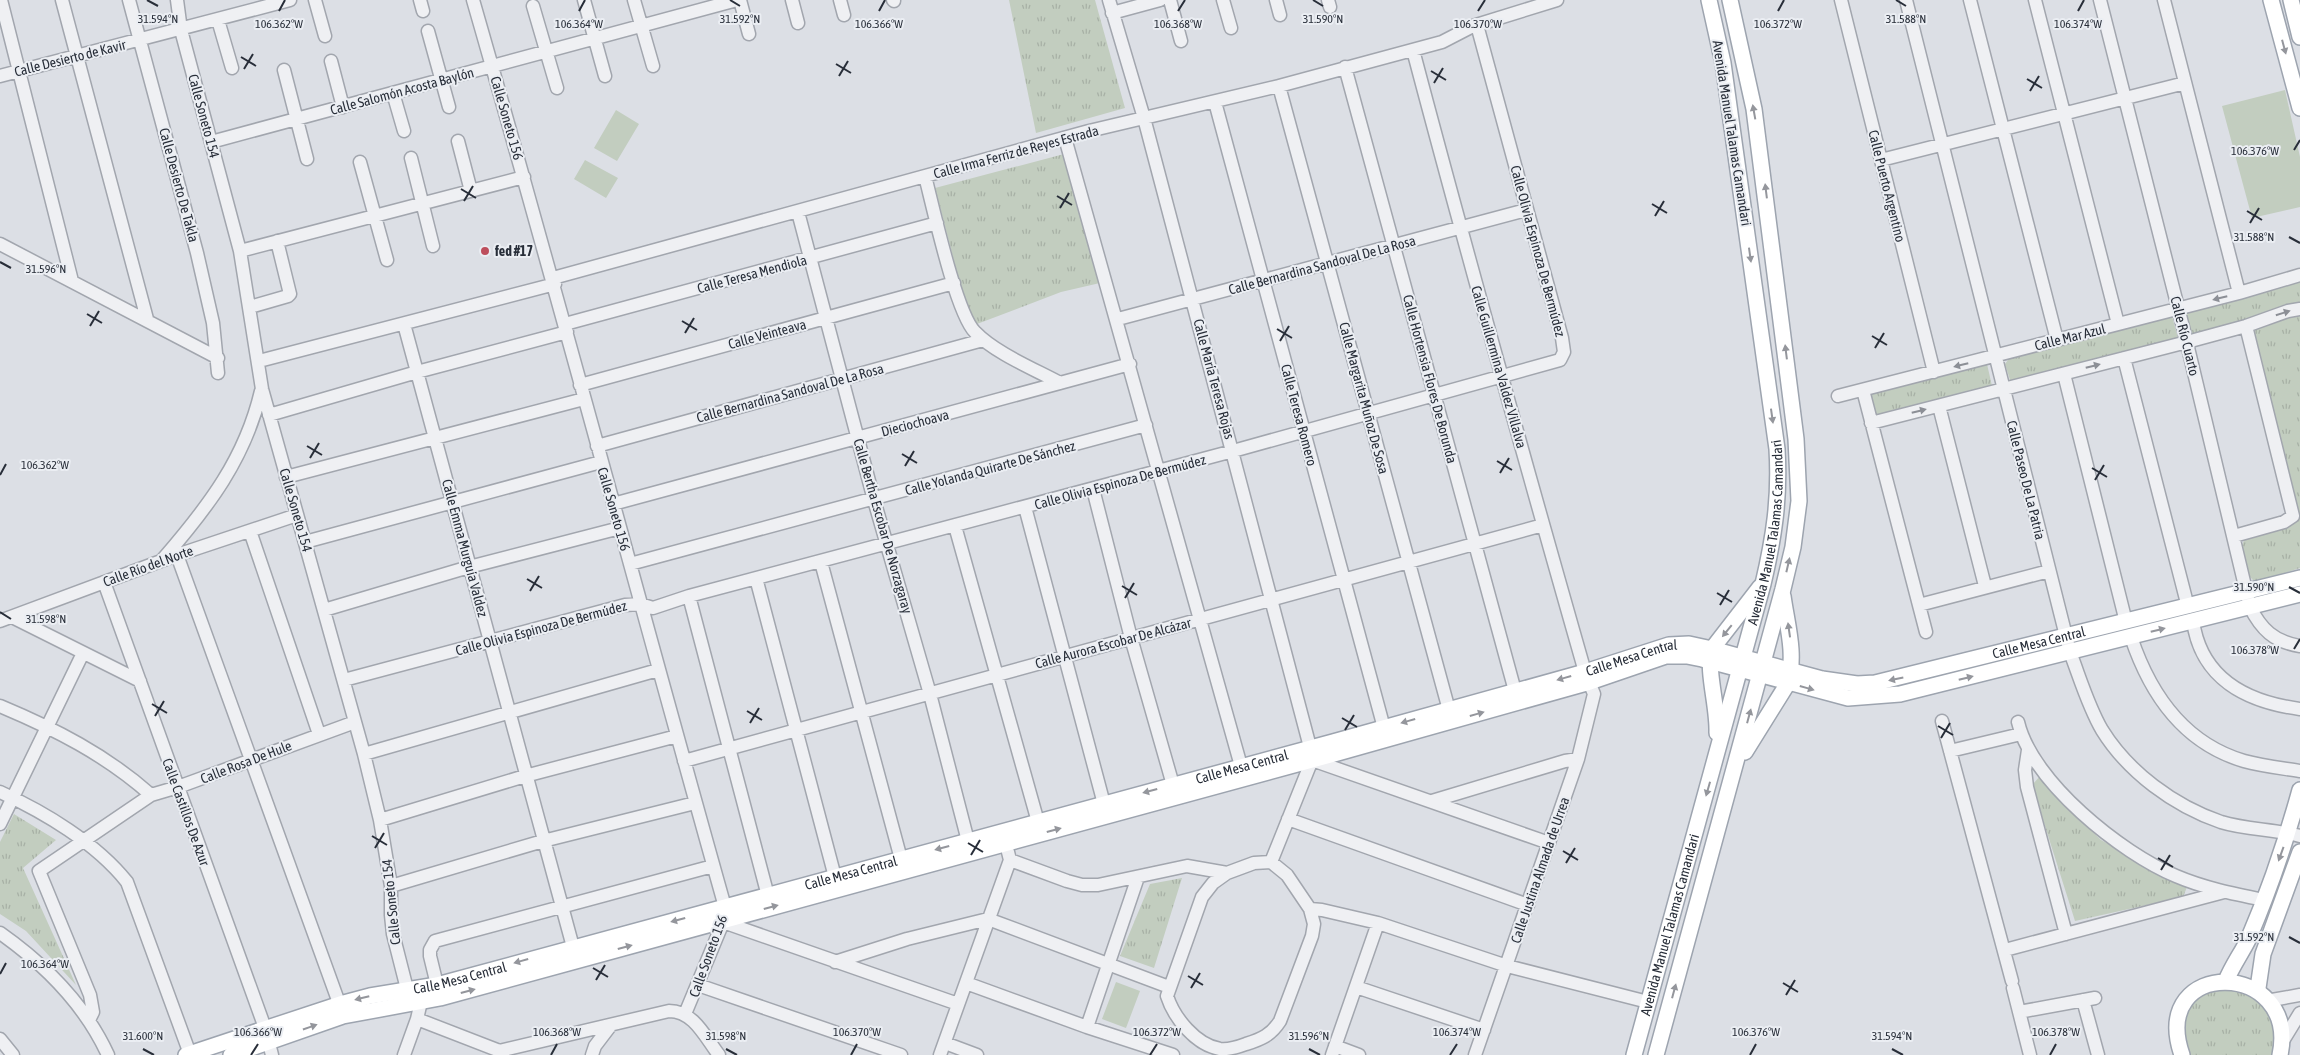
<svg xmlns="http://www.w3.org/2000/svg" width="2300" height="1055" viewBox="0 0 2300 1055" font-family="'Asap Condensed',sans-serif">
	<defs>
		<pattern id="park-tufts" width="24" height="20" patternUnits="userSpaceOnUse" patternTransform="scale(1.25)"><rect width="24" height="20" fill="#c2cdbf"/><path d="M3 7l-1-3M5 7V3M7 7l1-3M15 17l-1-3M17 17v-4M19 17l1-3" fill="none" stroke="#a7b0a5"/></pattern>
	</defs>
	<rect width="100%" height="100%" fill="#dcdfe5"/>
	<path fill="#c2cdbf" d="M2285,90L2300,157V207L2252,218L2222,106Z
		M616,110L639,124L617,161L594,148Z
		M585,160L618,178L606,198L574,179Z
		M1116,982L1140,991L1126,1028L1102,1019Z"/>
	<path fill="url(#park-tufts)" d="M1009,0H1095L1125,108L1036,133Z
		M1064,154L1100,283L1061,292L977,324L968,315L935,188Z
		M2300,279V306L2191,335L2183,312Z
		M2300,315V568L2260,581H2254L2250,577L2242,545L2246,536L2297,515L2298,510L2252,332C2267,320 2281,317 2300,315Z
		M2172,316L2178,338L2016,381L2010,380L2005,364L2011,356Z
		M1987,364L1992,386L1879,416C1872,410 1868,401 1872,392Z
		M2042,774L2076,815L2101,840L2187,887L2183,897L2075,921L2032,785Z
		M14,814L56,840L23,868L76,985L26,931L0,914V842Z
		M1182,878L1154,968L1120,956L1150,884Z
		M2227,980L2276,1010L2274,1055H2186L2181,1040L2190,1000Z"/>
	<g fill="none" stroke-linecap="round" stroke-linejoin="round">
		<defs>
			<path id="minor" d="M1,0L72,281
				M62,0L147,319
				M129,0L197,253L213,323L218,373
				M177,0L181,30L240,251L262,389L364,754L380,820L391,886V915L393,934L407,989
				M315,0L325,36
				M420,0L423,11
				M473,0C560,302 640,605 725,907L724,920L685,1014
				M584,0L605,76
				M634,0L653,66
				M740,0L749,34
				M792,0L798,23
				M840,0L844,15
				M893,0L894,1
				M1109,0L1144,118L1310,747L1312,760L1271,862
				M1170,0L1181,41
				M1223,0L1231,28
				M1276,0L1280,15
				M1328,0L1330,7
				M1841,0L1934,372
				M1906,0L2070,652C2080,678 2088,706 2102,730C2128,772 2174,806 2221,822C2247,830 2274,829 2300,836
				M1970,0L2057,340
				M2035,0L2118,324
				M2100,0L2185,335L2250,607C2261,629 2274,642 2300,646
				M2164,0L2239,293
				M533,6L557,88
				M1112,13L1160,0
				M218,20L232,68
				M428,31L449,107
				M1413,50C1468,258 1526,465 1585,672L1594,694L1578,759L1475,1055
				M331,61L343,107
				M1345,67L1515,691
				M284,70L307,159
				M0,76L290,0
				M1279,86L1449,710
				M393,93L404,131
				M1215,102L1384,728
				M1065,138L1241,766
				M458,141L471,191
				M211,142L737,0
				M411,158L433,246
				M1881,160L2185,83
				M360,162L387,260
				M925,176C933,207 956,313 975,332C995,353 1034,369 1060,383
				M798,212L874,500L930,694L968,841
				M0,244L218,358
				M240,251L524,177
				M553,278L1089,131L1279,86L1442,42L1473,26L1557,0
				M250,307L288,296L290,294L277,241
				M1118,319L1526,210
				M404,324L573,947
				M565,324L937,223
				M2124,358L2188,607
				M259,361L555,284
				M2064,374L2126,622
				M580,385L954,283
				M1863,390L1926,632
				M1838,396L2239,293L2300,275
				M1939,406L1985,586
				M269,415L417,372L567,332
				M1871,423L2187,342L2246,326L2288,311L2300,309
				M597,446L983,340
				M286,477L584,399
				M1093,489L1131,638L1173,785
				M613,504L1130,364
				M1025,507L1104,804
				M955,526L1038,822
				M250,531L319,734
				M2234,536L2284,522L2293,516L2246,326
				M305,542L601,462
				M177,555L343,1014
				M163,559C208,507 245,459 261,391
				M821,562L901,859
				M630,564L1146,425
				M756,578L835,877
				M104,582L265,1028L272,1055
				M689,596L768,896
				M1919,605L2049,571
				M324,610L469,567L620,528
				M12,617L140,681
				M0,621L177,555L297,515
				M2193,621C2201,679 2247,702 2300,709
				M2131,637C2150,694 2183,743 2244,761C2262,766 2281,768 2300,771
				M344,680L625,605L640,604L653,608L689,596L1233,451L1560,360L1564,352L1562,338L1477,25
				M0,706C55,729 106,755 151,795
				M1942,721L2012,981
				M2018,722C2032,782 2121,853 2176,876C2204,888 2234,894 2264,900
				M2028,750L2025,770L2027,787L2066,934
				M1950,751L2021,734
				M364,754L658,670
				M1312,760L1549,843
				M684,761L1543,525
				M0,792C44,812 96,843 127,882L190,1054
				M1432,801L1565,761L1578,759
				M1288,819L1528,905
				M380,820L525,776L677,736
				M0,824L83,653
				M1010,860L1067,881L1082,885H1098L1187,866L1227,873L1254,863L1271,862
				M1271,862L1287,875L1310,909L1322,910L1378,923L1507,966L1648,1002
				M1227,873L1213,883L1202,897L1167,996C1174,1018 1196,1045 1220,1049C1229,1050 1238,1047 1246,1044C1262,1039 1271,1035 1280,1021L1312,936L1314,924L1310,909
				M391,886L543,841L695,803
				M723,922L958,1004
				M0,933C44,964 85,1005 108,1055
				M2005,950L2224,892
				M835,962L907,939L988,919L1169,987
				M966,983L1087,1027L1173,1055
				M698,985L901,1055
				M1356,987L1484,1030
				M2013,988L2030,1055
				M439,993L430,956V950L435,941L713,866
				M2083,1000L2098,1055
				M2272,1000L2300,995
				M2019,1012L2095,998
				M417,1019L505,1053
				M89,1020L93,1012L90,995L39,871L151,795L178,787L355,722
				M1087,1027L1138,877
				M0,1039L13,1055
				M2284,1039L2300,1013
				M945,1043L977,1055
				M1335,1046L1359,1055
				M499,1051L669,1011C694,1011 705,1037 719,1055
				M404,1055L417,1019L423,993
				M592,1055L595,1046L611,1025
				M940,1055L1010,860L1008,852
				M1332,1055L1378,923"/>
			<g id="major">
				<path d="M2271,0L2300,108"/>
				<path d="M2291,0L2300,37"/>
				<path d="M1717,733C1718,706 1706,671 1712,649L1760,587"/>
				<path d="M1745,752L1788,683C1796,653 1787,625 1783,596"/>
				<path d="M2226,981C2232,966 2241,954 2248,940C2269,891 2286,841 2300,790"/>
				<path d="M2258,988L2263,954L2300,852"/>
				<path id="s1" d="M186,1055L340,1004L370,996L437,985L725,907L1333,742L1585,672L1669,645L1689,644L1712,649L1822,679L1857,684L1875,683L2300,578"/>
				<path d="M231,1055L343,1016L440,998L1334,754L1590,682L1666,656H1687L1702,659L1848,698L1900,694L2300,594"/>
				<path id="s2" d="M1634,1055L1763,584C1774,537 1780,498 1777,449L1723,63L1709,0"/>
				<path d="M1656,1055L1783,589L1793,547L1799,501L1796,439L1754,109L1730,0"/>
				<path d="M2182,1055C2148,956 2300,960 2280,1055"/>
			</g>
		</defs>
		<use href="#minor" stroke="#a2a6ae" stroke-width="15"/>
		<use href="#major" stroke="#9da4af" stroke-width="18"/>
		<use href="#minor" stroke="#eff0f3" stroke-width="12"/>
		<use href="#major" stroke="#fff" stroke-width="15"/>
	</g>
	<defs><path id="oneway-solid" d="M-6-.8H1V-3.2L6.5 0L1 3.2V.8H-6Z" transform="scale(1.25)"/></defs>
	<g fill="#94969c">
		<use href="#oneway-solid" transform="translate(2284 47) rotate(75)"/>
		<use href="#oneway-solid" transform="translate(1754 112) rotate(-100)"/>
		<use href="#oneway-solid" transform="translate(1766 191) rotate(-97)"/>
		<use href="#oneway-solid" transform="translate(1750 255) rotate(82)"/>
		<use href="#oneway-solid" transform="translate(1786 352) rotate(-97)"/>
		<use href="#oneway-solid" transform="translate(1772 416) rotate(82)"/>
		<use href="#oneway-solid" transform="translate(1788 565) rotate(-77)"/>
		<use href="#oneway-solid" transform="translate(1789 630) rotate(-98)"/>
		<use href="#oneway-solid" transform="translate(2158 630) rotate(-14)"/>
		<use href="#oneway-solid" transform="translate(1727 631) rotate(129)"/>
		<use href="#oneway-solid" transform="translate(1564 678) rotate(164)"/>
		<use href="#oneway-solid" transform="translate(1966 678) rotate(-14)"/>
		<use href="#oneway-solid" transform="translate(1896 679) rotate(168)"/>
		<use href="#oneway-solid" transform="translate(1807 688) rotate(16)"/>
		<use href="#oneway-solid" transform="translate(1477 714) rotate(-16)"/>
		<use href="#oneway-solid" transform="translate(1749 716) rotate(-75)"/>
		<use href="#oneway-solid" transform="translate(1408 721) rotate(164)"/>
		<use href="#oneway-solid" transform="translate(1708 789) rotate(106)"/>
		<use href="#oneway-solid" transform="translate(1150 791) rotate(165)"/>
		<use href="#oneway-solid" transform="translate(1054 830) rotate(-15)"/>
		<use href="#oneway-solid" transform="translate(942 848) rotate(165)"/>
		<use href="#oneway-solid" transform="translate(2281 854) rotate(110)"/>
		<use href="#oneway-solid" transform="translate(771 907) rotate(-15)"/>
		<use href="#oneway-solid" transform="translate(678 920) rotate(165)"/>
		<use href="#oneway-solid" transform="translate(625 947) rotate(-15)"/>
		<use href="#oneway-solid" transform="translate(521 961) rotate(164)"/>
		<use href="#oneway-solid" transform="translate(468 991) rotate(-15)"/>
		<use href="#oneway-solid" transform="translate(1674 991) rotate(-75)"/>
		<use href="#oneway-solid" transform="translate(362 998) rotate(166)"/>
		<use href="#oneway-solid" transform="translate(310 1027) rotate(-19)"/>
	</g>
	<g fill="#8c8f96">
		<use href="#oneway-solid" transform="translate(2220 298) rotate(166)"/>
		<use href="#oneway-solid" transform="translate(2283 313) rotate(-17)"/>
		<use href="#oneway-solid" transform="translate(1961 365) rotate(166)"/>
		<use href="#oneway-solid" transform="translate(2093 366) rotate(-14)"/>
		<use href="#oneway-solid" transform="translate(1919 411) rotate(-14)"/>
	</g>
	<path fill="none" stroke="#282e39" stroke-width="2" d="M147,0L158,6M730,0L740,6M1313,0L1323,6M1896,0L1906,6M279,11L285,0M579,11L585,0M879,11L885,0M1178,11L1185,0M1478,11L1485,0M1778,11L1784,0M2078,11L2084,0M241,57L256,66M836,64L851,73M244,69L253,54M1431,71L1446,80M839,76L848,61M2027,79L2042,88M1434,83L1443,68M2030,91L2039,76M2294,150L2300,140M461,189L476,198M1057,196L1072,205M464,201L473,186M1652,204L1667,213M1060,208L1069,193M2247,211L2262,220M1655,216L1664,201M2250,223L2259,208M2289,237L2300,243M0,262L11,268M87,314L102,323M682,321L697,330M90,326L99,311M1277,329L1292,338M685,333L694,318M1872,336L1887,345M1280,341L1289,326M1875,348L1884,333M307,446L322,455M902,454L917,463M310,458L319,443M1497,461L1512,470M905,466L914,451M2092,468L2107,477M1500,473L1509,458M0,475L6,464M2095,480L2104,465M527,579L542,588M1122,586L1137,595M2289,587L2300,593M530,591L539,576M1717,593L1732,602M1125,598L1134,583M1720,605L1729,590M0,612L11,619M2294,649L2300,639M152,704L167,713M747,711L762,720M155,716L164,701M1342,718L1357,727M750,723L759,708M1938,726L1953,735M1345,730L1354,715M1941,738L1950,723M372,836L387,845M968,843L983,852M375,848L384,833M1563,851L1578,860M971,855L980,840M2158,858L2173,867M1566,863L1575,848M2161,870L2170,855M2289,937L2300,943M593,968L608,977M0,974L6,963M1188,976L1203,985M596,980L605,965M1783,983L1798,992M1191,988L1200,973M1786,995L1795,980M143,1049L154,1055M726,1049L737,1055M1309,1049L1320,1055M1892,1049L1903,1055M251,1055L258,1044M551,1055L557,1044M851,1055L857,1044M1150,1055L1157,1044M1450,1055L1457,1044M1750,1055L1756,1044M2050,1055L2056,1044"/>
	<circle fill="#bd4e5c" stroke="#ebeef3" stroke-width="2" cx="485" cy="251" r="5"/>
	<g text-anchor="middle" dominant-baseline="central" stroke-width="4" stroke-linejoin="round" paint-order="stroke">
		<g font-size="14" fill="#282e39" stroke="#ebeef3">
			<text transform="translate(70 58) rotate(-14)">Calle Desierto de Kavir</text>
			<text transform="translate(402 91) rotate(-15)">Calle Salomón Acosta Baylón</text>
			<text transform="translate(204 116) rotate(75)">Calle Soneto 154</text>
			<text transform="translate(507 118) rotate(74)">Calle Soneto 156</text>
			<text transform="translate(1732 133) rotate(81)">Avenida Manuel Talamas Camandari</text>
			<text transform="translate(1016 152) rotate(-15)">Calle Irma Ferriz de Reyes Estrada</text>
			<text transform="translate(179 185) rotate(75)">Calle Desierto De Takla</text>
			<text transform="translate(1887 186) rotate(76)">Calle Puerto Argentino</text>
			<text transform="translate(1538 251) rotate(75)">Calle Olivia Espinoza De Bermúdez</text>
			<text transform="translate(1322 265) rotate(-15)">Calle Bernardina Sandoval De La Rosa</text>
			<text transform="translate(752 274) rotate(-15)">Calle Teresa Mendiola</text>
			<text transform="translate(767 334) rotate(-15)">Calle Veinteava</text>
			<text transform="translate(2185 336) rotate(76)">Calle Río Cuarto</text>
			<text transform="translate(2070 337) rotate(-14)">Calle Mar Azul</text>
			<text transform="translate(1499 367) rotate(74)">Calle Guillermina Valdez Villalva</text>
			<text transform="translate(1214 379) rotate(75)">Calle María Teresa Rojas</text>
			<text transform="translate(1430 379) rotate(75)">Calle Hortensia Flores De Borunda</text>
			<text transform="translate(790 393) rotate(-15)">Calle Bernardina Sandoval De La Rosa</text>
			<text transform="translate(1364 398) rotate(75)">Calle Margarita Muñoz De Sosa</text>
			<text transform="translate(1299 415) rotate(75)">Calle Teresa Romero</text>
			<text transform="translate(915 423) rotate(-15)">Dieciochoava</text>
			<text transform="translate(990 468) rotate(-15)">Calle Yolanda Quirarte De Sánchez</text>
			<text transform="translate(2026 480) rotate(76)">Calle Paseo De La Patria</text>
			<text transform="translate(1120 482) rotate(-15)">Calle Olivia Espinoza De Bermúdez</text>
			<text transform="translate(614 509) rotate(74)">Calle Soneto 156</text>
			<text transform="translate(296 510) rotate(74)">Calle Soneto 154</text>
			<text transform="translate(883 526) rotate(74)">Calle Bertha Escobar De Norzagaray</text>
			<text stroke="none"><textPath href="#s2" startOffset="540">Avenida Manuel Talamas Camandari</textPath></text>
			<text transform="translate(465 548) rotate(75)">Calle Emma Murguía Valdez</text>
			<text transform="translate(148 566) rotate(-20)">Calle Río del Norte</text>
			<text transform="translate(541 628) rotate(-15)">Calle Olivia Espinoza De Bermúdez</text>
			<text transform="translate(1113 643) rotate(-15)">Calle Aurora Escobar De Alcázar</text>
			<text stroke="none"><textPath href="#s1" startOffset="1919">Calle Mesa Central</textPath></text>
			<text stroke="none"><textPath href="#s1" startOffset="1500">Calle Mesa Central</textPath></text>
			<text transform="translate(246 762) rotate(-21)">Calle Rosa De Hule</text>
			<text stroke="none"><textPath href="#s1" startOffset="1095">Calle Mesa Central</textPath></text>
			<text transform="translate(186 812) rotate(70)">Calle Castillos De Azur</text>
			<text transform="translate(1540 870) rotate(-71)">Calle Justina Almada de Urrea</text>
			<text stroke="none"><textPath href="#s1" startOffset="690">Calle Mesa Central</textPath></text>
			<text transform="translate(391 902) rotate(-96)">Calle Soneto 154</text>
			<text stroke="none"><textPath href="#s2" startOffset="135">Avenida Manuel Talamas Camandari</textPath></text>
			<text transform="translate(708 956) rotate(-70)">Calle Soneto 156</text>
			<text stroke="none"><textPath href="#s1" startOffset="285">Calle Mesa Central</textPath></text>
		</g>
		<g font-size="14" font-weight="bold" fill="#282e39" stroke="#ebeef3" text-anchor="start">
			<text x="495" y="251">fed #17</text>
		</g>
	</g>
	<g font-size="12" text-anchor="middle" fill="#282e39" stroke="#ebeef3" stroke-width="4" stroke-linejoin="round" paint-order="stroke">
		<text x="1323" y="23">31.590°N</text>
		<text x="158" y="23">31.594°N</text>
		<text x="740" y="23">31.592°N</text>
		<text x="1906" y="23">31.588°N</text>
		<text x="279" y="28">106.362°W</text>
		<text x="579" y="28">106.364°W</text>
		<text x="879" y="28">106.366°W</text>
		<text x="1178" y="28">106.368°W</text>
		<text x="1478" y="28">106.370°W</text>
		<text x="1778" y="28">106.372°W</text>
		<text x="2078" y="28">106.374°W</text>
		<text x="2255" y="155">106.376°W</text>
		<text x="2254" y="241">31.588°N</text>
		<text x="46" y="273">31.596°N</text>
		<text x="45" y="469">106.362°W</text>
		<text x="2254" y="591">31.590°N</text>
		<text x="46" y="623">31.598°N</text>
		<text x="2255" y="654">106.378°W</text>
		<text x="2254" y="941">31.592°N</text>
		<text x="45" y="968">106.364°W</text>
		<text x="258" y="1036">106.366°W</text>
		<text x="557" y="1036">106.368°W</text>
		<text x="857" y="1036">106.370°W</text>
		<text x="1157" y="1036">106.372°W</text>
		<text x="1457" y="1036">106.374°W</text>
		<text x="1756" y="1036">106.376°W</text>
		<text x="2056" y="1036">106.378°W</text>
		<text x="143" y="1040">31.600°N</text>
		<text x="726" y="1040">31.598°N</text>
		<text x="1309" y="1040">31.596°N</text>
		<text x="1892" y="1040">31.594°N</text>
	</g>
</svg>
